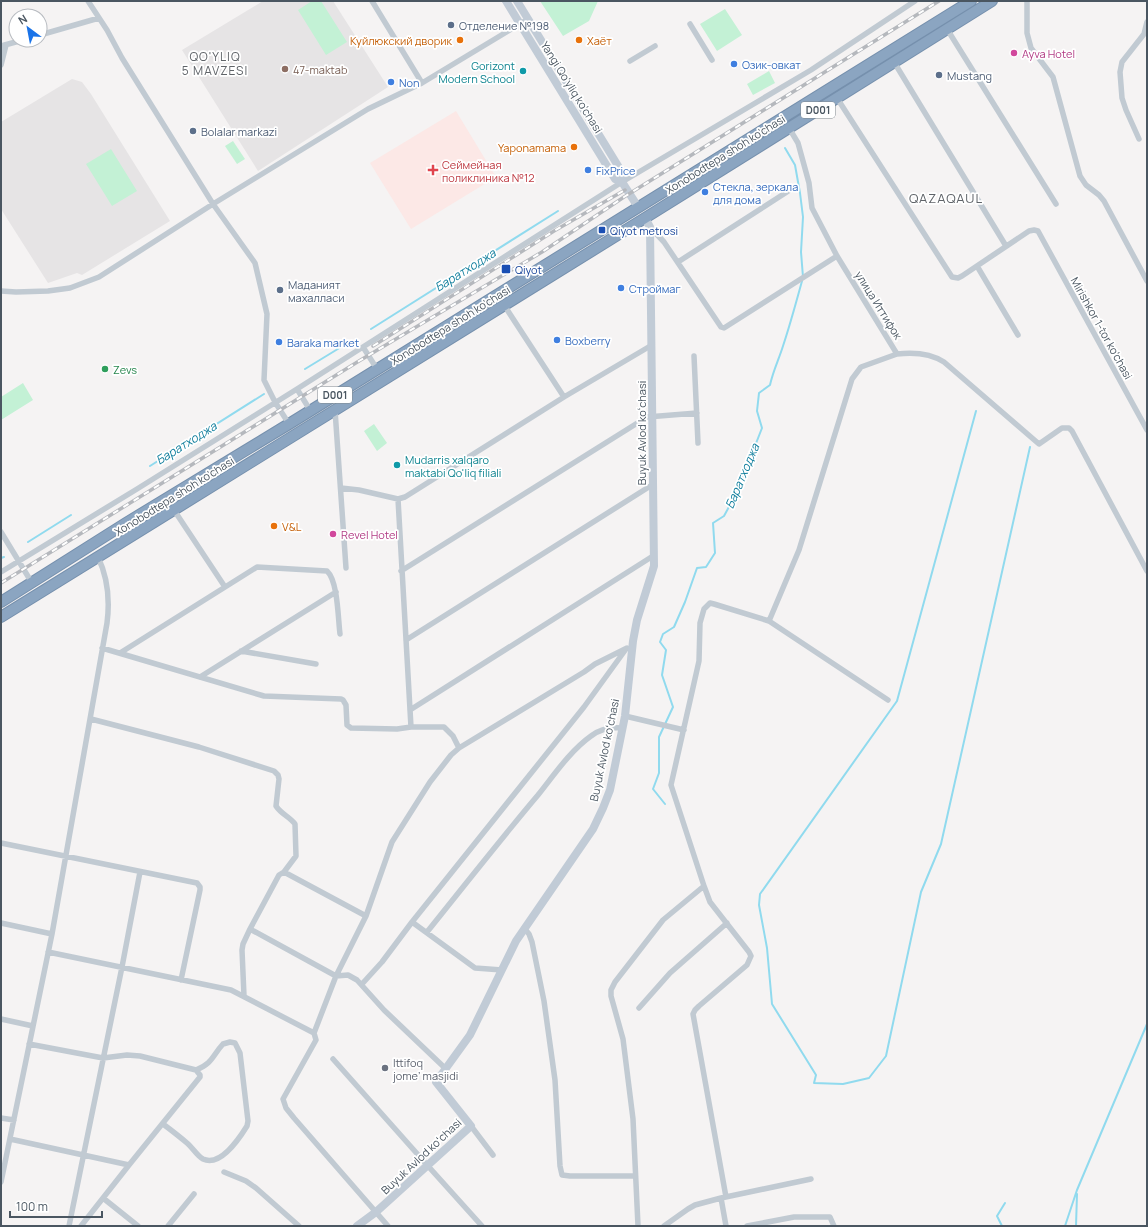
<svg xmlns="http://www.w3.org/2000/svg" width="1148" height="1227" viewBox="0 0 1148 1227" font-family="Manrope,sans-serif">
	<rect width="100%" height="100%" fill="#f5f3f3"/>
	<path fill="#e6e4e5" d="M263,1H333L388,87L258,171L182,50Z
		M72,79L82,82L91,94L170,221L82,275L77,273L48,283L1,209V122Z"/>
	<path fill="#fce8e6" d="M456,111L496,177L411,229L370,163Z"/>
	<path fill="#c3f1d5" d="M312,1H321L347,42L326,55L298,10Z
		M540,1H598L589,21L563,36Z
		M725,9L742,35L717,51L700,24Z
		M769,71L775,83L753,95L747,84Z
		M233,141L245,159L237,164L225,146Z
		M111,149L137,191L112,206L86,164Z
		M23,383L33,400L1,420V397Z
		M374,424L387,443L377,451L364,431Z"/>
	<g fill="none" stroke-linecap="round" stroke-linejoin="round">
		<path stroke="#90daee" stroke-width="2" d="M785,148L795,165L800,193L803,217L801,252L803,277
			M371,329L558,211
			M305,369L346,344
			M976,411L897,701L760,894L759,905L767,948L772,1004L816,1075L814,1083L843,1084L869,1078L886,1056L921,892L941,844L1030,447
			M150,466L264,394
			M28,542L71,515
			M1,558L4,557
			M665,804L653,789L659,773V737L673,707L662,675L666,650L660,642L663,634L674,627L685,602L697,568L706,567L715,553L713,523L724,516L737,492L762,428L757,411L759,393L770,385C773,371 779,359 783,346C790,325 796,303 802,281
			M1002,1226L997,1216L1005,1203
			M1065,1226L1077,1190L1147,1024
			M1076,1226L1077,1194"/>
		<defs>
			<path id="highway" d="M1,602L126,523L289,424L971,1
				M1,617L645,218L992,1"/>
		</defs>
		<use href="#highway" stroke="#7690ad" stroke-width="12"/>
		<path stroke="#c1cad2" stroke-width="5.5" d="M88,1L107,30L122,58L213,204L368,109L422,83L528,19
			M372,1L422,83
			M1027,1V33L1031,48L1053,77L1080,176L1086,185L1099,195L1104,201L1147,281
			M690,24L712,60
			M947,29L1056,204
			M40,35L99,18
			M1,46L23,40
			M630,61L655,46
			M894,62L1006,246
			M1,65L6,45
			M837,98L952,277L958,278L962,276L1029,231L1034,230L1038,231L1147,430
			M789,128L798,143L809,183L812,208L837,256L897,354C914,352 930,353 944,362L1039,444L1062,428H1069L1072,431L1147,571
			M1139,139L1126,110L1122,98L1120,72L1122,62L1144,34L1147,22
			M650,227L664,242L721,327L724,328L837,256
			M678,262L793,188H796
			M977,266L1018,335
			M1,291L16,292L48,291L70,288L99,277L213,204L255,263L267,314L264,380L275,402L289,424
			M504,305L564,397
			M363,347L377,369
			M694,356L698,443
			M297,389L310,410
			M335,410L346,568
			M341,488L359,490L398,499L405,497L564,397L652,345
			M398,499L411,727
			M174,510L225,587
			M1,532L32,583
			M401,571L647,417L697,413
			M1,572L137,489L297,389L622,182L811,70L915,1
			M769,621L799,550L852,379L861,367L897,354
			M406,640L652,485
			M102,648L264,696L341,699L343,700L346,705L347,725L351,728L397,729L411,727H444L453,736L459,748
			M241,651L316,664
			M120,653L257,567L327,571C338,581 338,619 340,634
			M200,677L336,592
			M410,710L653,556
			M625,716L684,730
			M91,719L199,747L274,771L278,775L279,779L276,806C281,814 290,817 295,824L296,856L284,872L279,875L250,929L336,976L348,975L357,980L384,1010L446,1069
			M1,843L197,883L200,887V890L181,980
			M284,872L366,916
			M704,886L710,902L749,952L751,956L747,965L699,1006L695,1010L693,1014L726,1197
			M412,922L584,707L626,649
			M1,923L52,934
			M524,928L529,934L532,942L544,1001L555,1080L560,1166L562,1175L570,1176H635
			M427,932C464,886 500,840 538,795C554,775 570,751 591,736C600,729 611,727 622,728
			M48,952L231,990L314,1033
			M362,984L382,962L412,922L475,968L502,970
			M244,996L242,950L243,944L250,929
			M639,1008L670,973L727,923
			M1,1019L33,1026
			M333,1059L428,1166L482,1226
			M1,1118L14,1120
			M163,1124C171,1130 180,1137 187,1143C193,1148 197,1156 203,1159C220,1167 239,1139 247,1126L248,1121L240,1053L235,1043L230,1042L223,1044C212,1056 213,1063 196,1070
			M471,1126L493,1155
			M10,1139L129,1165L200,1077V1075L196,1070L140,1056L127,1055L103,1058L29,1044
			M224,1172L246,1181L256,1188L299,1226
			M1,1182L52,934L107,623C110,600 108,578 98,557
			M103,1198L138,1226
			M69,1226L122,967L140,872
			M81,1226L129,1165
			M168,1226L194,1194
			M388,1226L294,1118L286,1108L283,1099L316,1040L314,1033L336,976L366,916L392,842L430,782L451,755L459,748L584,672L595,664L627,648
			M638,1226L633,1119L623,1039L611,996V990L615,982L663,920L704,886L671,785L699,661L700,623L704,609L710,603L714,604L769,621L888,700
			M664,1226L688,1209L695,1205L721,1198
			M726,1226L721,1198L811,1179
			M747,1226L794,1217H830L834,1226"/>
		<path stroke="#c1cbd6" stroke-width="8" d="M506,1L615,179L622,182L638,207
			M517,1L623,174L622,182
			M357,1226L376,1212L471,1126L436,1082L470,1035L516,941L593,829L603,808L610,790L625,716L633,641L637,620L654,566L650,227L645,218"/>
		<use href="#highway" stroke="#8ba5c1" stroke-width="10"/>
		<defs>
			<path id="rail" d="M373,346L554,231L625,190
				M1,583L359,361L542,252L624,197L939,1"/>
		</defs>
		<use href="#rail" stroke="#b5b8bd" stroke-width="3.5"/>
		<use href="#rail" stroke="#fff" stroke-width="2" stroke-dasharray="6" stroke-linecap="butt"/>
	</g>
	<g fill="#5c6f8a" stroke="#fff" stroke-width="1.5">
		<circle cx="451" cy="25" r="4"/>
		<circle cx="939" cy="75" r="4"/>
		<circle cx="193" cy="131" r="4"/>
		<circle cx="280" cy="290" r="4"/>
	</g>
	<g fill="#e8710a" stroke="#fff" stroke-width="1.5">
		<circle cx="460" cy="40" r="4"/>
		<circle cx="579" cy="40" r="4"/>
		<circle cx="574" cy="147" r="4"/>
		<circle cx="274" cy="526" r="4"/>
	</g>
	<g fill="#d1479c" stroke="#fff" stroke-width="1.5">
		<circle cx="1014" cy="53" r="4"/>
		<circle cx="333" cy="534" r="4"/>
	</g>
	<g fill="#3f7fe0" stroke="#fff" stroke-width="1.5">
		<circle cx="734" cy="64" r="4"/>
		<circle cx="391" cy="82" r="4"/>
		<circle cx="588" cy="170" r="4"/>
		<circle cx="705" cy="192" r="4"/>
		<circle cx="621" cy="288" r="4"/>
		<circle cx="557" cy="340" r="4"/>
		<circle cx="279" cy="342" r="4"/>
	</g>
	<circle fill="#8d6e63" stroke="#fff" stroke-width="1.5" cx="285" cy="69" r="4"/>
	<g fill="#0f9aa8" stroke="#fff" stroke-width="1.5">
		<circle cx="523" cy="71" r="4"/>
		<circle cx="397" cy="465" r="4"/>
	</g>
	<path fill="#e0444e" stroke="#fff" stroke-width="1.5" d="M431 164h4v4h4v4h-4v4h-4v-4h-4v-4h4z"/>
	<g fill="#1a4fb4" stroke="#fff" stroke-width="1.5">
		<rect x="598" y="226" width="8" height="8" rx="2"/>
		<rect x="501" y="264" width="10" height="10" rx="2"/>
	</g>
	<circle fill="#2e9e5b" stroke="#fff" stroke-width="1.5" cx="105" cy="369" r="4"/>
	<circle fill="#6b7280" stroke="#fff" stroke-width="1.5" cx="385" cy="1068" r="4"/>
	<g text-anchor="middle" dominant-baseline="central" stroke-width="3.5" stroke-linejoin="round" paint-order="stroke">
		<g fill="#fff" stroke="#808990" stroke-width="1">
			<rect x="801" y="102" width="34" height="16" rx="3"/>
			<rect x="318" y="387" width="34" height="16" rx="3"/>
		</g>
		<g font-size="10" font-weight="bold" fill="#4a5661">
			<text x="818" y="110">D001</text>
			<text x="335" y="395">D001</text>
		</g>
		<g font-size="11" fill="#4e5e75" stroke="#fff" text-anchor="start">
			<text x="459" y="25">Отделение №198</text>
			<text x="947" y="75">Mustang</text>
			<text x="201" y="131">Bolalar markazi</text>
			<text x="288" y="284">Маданият<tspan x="288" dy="13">махалласи</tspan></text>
		</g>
		<g font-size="11" fill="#c56008" stroke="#fff" text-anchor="end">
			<text x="452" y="40">Куйлюкский дворик</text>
			<text x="587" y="40" text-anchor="start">Хаёт</text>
			<text x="566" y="147">Yaponamama</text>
			<text x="282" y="526" text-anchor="start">V&amp;L</text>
		</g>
		<g font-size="11" fill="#b23c85" stroke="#fff" text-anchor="start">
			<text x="1022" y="53">Ayva Hotel</text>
			<text x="341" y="534">Revel Hotel</text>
		</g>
		<g font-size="11" fill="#366cbe" stroke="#fff" text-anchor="start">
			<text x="742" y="64">Озик-овкат</text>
			<text x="399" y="82">Non</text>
			<text x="596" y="170">FixPrice</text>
			<text x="713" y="186">Стекла, зеркала<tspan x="713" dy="13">для дома</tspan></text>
			<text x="629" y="288">Строймаг</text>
			<text x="565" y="340">Boxberry</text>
			<text x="287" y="342">Baraka market</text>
		</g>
		<g font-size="11" fill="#0d838f" stroke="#fff" text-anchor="end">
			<text x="515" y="65">Gorizont<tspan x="515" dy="13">Modern School</tspan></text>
			<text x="405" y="459" text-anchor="start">Mudarris xalqaro<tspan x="405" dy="13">maktabi Qo'liq filiali</tspan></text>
		</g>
		<g font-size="11" fill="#785e54" stroke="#fff" text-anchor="start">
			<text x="293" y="69">47-maktab</text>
		</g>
		<g font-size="11" fill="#4a5661" stroke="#fff">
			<text transform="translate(572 87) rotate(58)">Yangi Qo'yliq ko'chasi</text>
			<text transform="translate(725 154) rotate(-32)">Xonobodtepa shoh ko'chasi</text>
			<text transform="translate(879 305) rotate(58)">улица Иттифок</text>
			<text transform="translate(450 325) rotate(-32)">Xonobodtepa shoh ko'chasi</text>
			<text transform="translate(1102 328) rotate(61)">Mirishkor 1-tor ko'chasi</text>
			<text transform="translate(641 433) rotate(-90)">Buyuk Avlod koʻchasi</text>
			<text transform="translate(174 496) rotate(-32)">Xonobodtepa shoh ko'chasi</text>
			<text transform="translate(604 750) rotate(-78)">Buyuk Avlod koʻchasi</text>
			<text transform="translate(421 1156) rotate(-43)">Buyuk Avlod koʻchasi</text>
		</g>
		<g font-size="11" fill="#be3a42" stroke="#fff" text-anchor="start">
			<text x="442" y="164">Сеймейная<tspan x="442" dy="13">поликлиника №12</tspan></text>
		</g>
		<g font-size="11" fill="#164399" stroke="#fff" text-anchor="start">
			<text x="610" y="230">Qiyot metrosi</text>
			<text x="515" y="269">Qiyot</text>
		</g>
		<g font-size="11" fill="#27864d" stroke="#fff" text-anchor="start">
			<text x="113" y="369">Zevs</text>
		</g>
		<g font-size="11" fill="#5b616d" stroke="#fff" text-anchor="start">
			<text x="393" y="1062">Ittifoq<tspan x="393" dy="13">jome’ masjidi</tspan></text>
		</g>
		<g font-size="12" letter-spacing="1" fill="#5f6368" stroke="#fff">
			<text x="215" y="56">QO'YLIQ<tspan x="215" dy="14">5 MAVZESI</tspan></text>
		</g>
		<g font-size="12" font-style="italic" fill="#0c7c9b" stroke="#fff">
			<text transform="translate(465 270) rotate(-32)">Баратходжа</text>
			<text transform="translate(186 443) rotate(-32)">Баратходжа</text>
			<text transform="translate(742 476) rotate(-67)">Баратходжа</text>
		</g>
		<g font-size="13" letter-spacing="1" fill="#5f6368" stroke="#fff">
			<text x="946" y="198">QAZAQAUL</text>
		</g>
	</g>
	<rect width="1148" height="1227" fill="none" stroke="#4a5661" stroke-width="4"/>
	<g transform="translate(28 28) rotate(328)"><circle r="19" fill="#ffffff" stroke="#b7bbc0"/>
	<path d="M0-3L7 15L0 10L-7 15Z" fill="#1a73e8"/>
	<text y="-6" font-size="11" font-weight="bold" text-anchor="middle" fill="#4a5661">N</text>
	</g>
	<path d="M10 1211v6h92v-6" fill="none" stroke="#4a5661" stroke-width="2"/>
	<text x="16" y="1211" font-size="12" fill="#4a5661" stroke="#ffffff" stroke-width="3" paint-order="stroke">100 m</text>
</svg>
